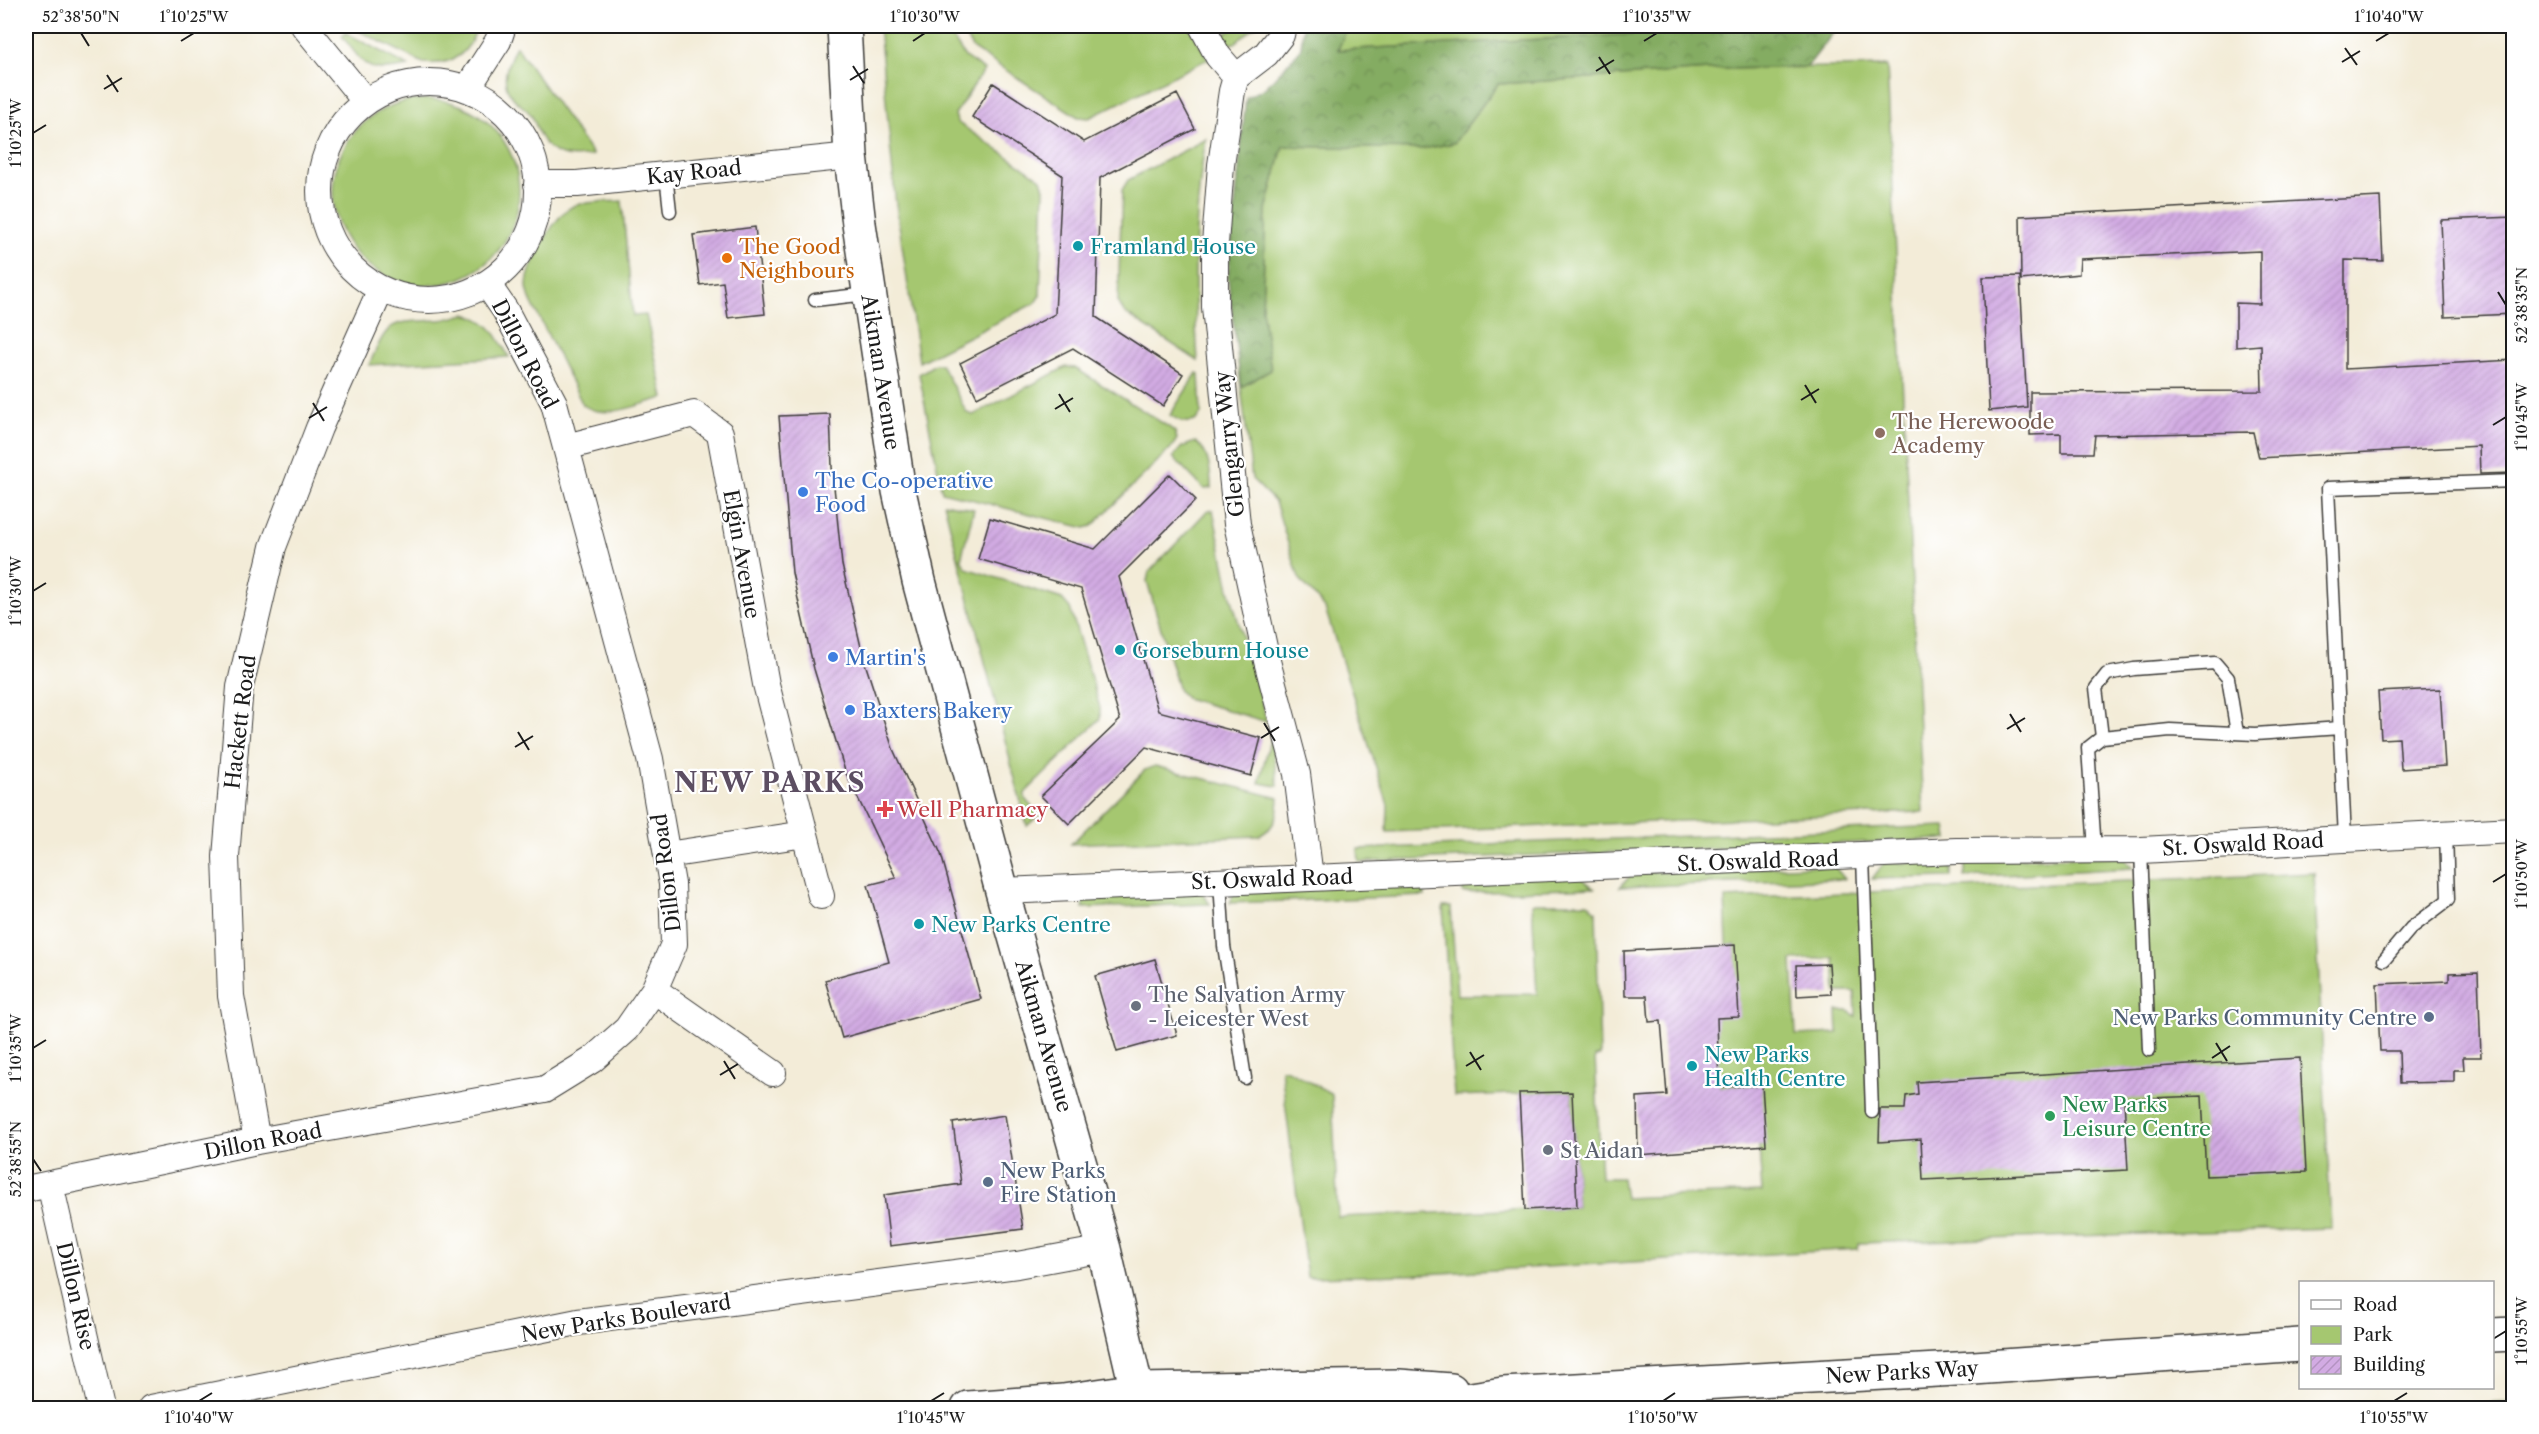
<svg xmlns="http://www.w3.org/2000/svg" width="2539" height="1434" viewBox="0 0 2539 1434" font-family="'Libre Caslon Text',serif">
	<defs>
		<pattern id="forest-crowns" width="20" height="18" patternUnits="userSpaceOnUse" patternTransform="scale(1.5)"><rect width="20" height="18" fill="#84ac62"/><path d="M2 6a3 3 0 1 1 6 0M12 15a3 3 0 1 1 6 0" fill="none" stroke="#6b8b50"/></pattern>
		<pattern id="building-hatch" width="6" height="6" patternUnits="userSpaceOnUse" patternTransform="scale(1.5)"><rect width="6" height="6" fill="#d2abe3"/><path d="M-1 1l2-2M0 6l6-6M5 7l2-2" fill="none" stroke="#b493c2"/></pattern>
	</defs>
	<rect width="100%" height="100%" fill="#fff"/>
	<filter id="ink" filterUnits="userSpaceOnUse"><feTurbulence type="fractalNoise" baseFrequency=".0167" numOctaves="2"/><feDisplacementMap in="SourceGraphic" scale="12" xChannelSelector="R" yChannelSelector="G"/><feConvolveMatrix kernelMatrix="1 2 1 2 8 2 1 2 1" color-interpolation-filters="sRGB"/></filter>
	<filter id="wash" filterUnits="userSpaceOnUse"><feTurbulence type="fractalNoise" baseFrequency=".008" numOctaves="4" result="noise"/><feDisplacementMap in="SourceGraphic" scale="24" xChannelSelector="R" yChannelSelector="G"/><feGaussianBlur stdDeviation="1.35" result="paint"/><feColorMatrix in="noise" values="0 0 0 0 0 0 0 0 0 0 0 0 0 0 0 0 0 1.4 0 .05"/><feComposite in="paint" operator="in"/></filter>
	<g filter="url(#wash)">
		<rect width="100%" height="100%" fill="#f3ecd8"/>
		<path fill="#a5c770" stroke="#607246" stroke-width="1.5" fill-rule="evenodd" d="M365,26H477C470,54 451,66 423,63L355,29Z
			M879,26H935L952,37L965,57L984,70L955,114L957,122L1041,179L1044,189L1040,295L1035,303L919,362L895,197Z
			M966,26H1189L1208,59L1089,118L1078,117L973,49L962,32Z
			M1240,26H1256L1235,43L1223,45L1221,35Z
			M1348,26H1790L1337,50Z
			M346,33L408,66C366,74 367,68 342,36Z
			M516,46L593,155C572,159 551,158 540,136C537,130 535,121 531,115C525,107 516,103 511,95C499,79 509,61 516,46Z
			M1887,66L1923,812L1387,832L1388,805L1325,608L1299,578L1275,502L1252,479L1241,387L1271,370L1262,309L1266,210L1283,146L1422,149L1454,143L1498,84L1724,69Z
			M333 192a93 93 0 1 1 186 0a93 93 0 1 1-186 0Z
			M1206,139C1193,212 1193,288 1198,361L1125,313L1118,302L1122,190L1128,180Z
			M622,201L633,316L646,315L664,398C638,404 606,421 583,405L530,299C529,295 527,290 527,286C527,265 556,211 576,205C589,201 607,202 622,201Z
			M465,314C491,320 497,336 509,357L369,365C390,318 389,323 438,320C447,320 456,316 465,314Z
			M935,364H941L967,413L973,415L1066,367L1075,368L1169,427L1175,432L1177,439L1172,447L1092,526L1085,528L942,492L919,374Z
			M1197,373L1199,374L1201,414L1195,421C1185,424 1179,421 1170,415Z
			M1195,442C1209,450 1211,473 1211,488L1204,489L1173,457L1182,447Z
			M944,503L974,509L961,559L966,568L1062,599L1070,608L1100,708V719L1025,793V799L1039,815L1027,826Z
			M1213,510L1229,589L1267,722L1186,698L1179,691L1147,581L1149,572L1207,511Z
			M1271,736L1278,786L1259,783Z
			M1155,766L1279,798C1278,816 1276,827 1259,836L1071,844L1145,770Z
			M1946,826L1948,839L1359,862L1358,849Z
			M2121,856L2133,868L1965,877V860Z
			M1951,862V877L1872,879L1884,863Z
			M1833,865L1845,879L1620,887L1633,873Z
			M2314,873L2331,1228L1859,1243L1858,1249L1407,1275L1307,1277L1281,1069L1288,1070L1332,1094L1338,1217L1577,1207L1572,1092L1454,1096L1443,907H1451L1457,995L1537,994L1532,903H1588L1596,911L1600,1056L1595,1057L1601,1178H1622L1625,1198L1762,1192L1759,1146L1762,1085L1719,1087L1717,1037L1696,1038L1735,945H1727L1725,898ZM1834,958L1836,992H1855L1856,1016L1848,1011H1837L1838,1033L1796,1035L1792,960Z
			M1577,874L1594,888L1463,893L1462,879Z
			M1418,881L1425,896L1230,903L1236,888Z
			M1200,890L1210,904L1083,908L1082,894Z
			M2513,1402V1408H2424Z"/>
		<path fill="url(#forest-crowns)" stroke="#50643f" stroke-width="1.5" d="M1303,26H1348L1338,50L1790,26H1826L1834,32L1807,67L1724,69L1498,84L1454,143L1422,149L1283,146L1266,210L1262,309L1271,370L1241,387L1228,277L1246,98L1265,88L1301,49Z"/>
		<g id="blocks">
			<path fill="url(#building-hatch)" d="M993,83L1084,142L1177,94L1195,129L1100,178L1096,317L1183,374L1163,406L1073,348L977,397L960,363L1055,314L1062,175L972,117Z
				M2380,197L2383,261L2345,260V369L2514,360V473L2480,474L2479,446L2259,458L2253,432L2095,435L2093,453H2061V434L2030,435V392L2262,391L2261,345L2236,347V303L2260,304V251L2080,259L2079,274L2021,280L2020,216Z
				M2514,217V314L2445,317L2441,220Z
				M755,227L765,314L728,318L723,282L700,285L693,235Z
				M2020,276L2027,407L1989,411L1983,277Z
				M830,414L832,467L842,565L864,660L893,749L941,854L981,999L842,1038L825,980L889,962L868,885L896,878L845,771L814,669L792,573L779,416Z
				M1170,474L1196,500L1119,577L1158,711L1261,738L1251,776L1146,747L1069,824L1041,796L1120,720L1081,589L978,559L990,518L1095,549Z
				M2440,689L2445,766L2401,769L2399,738L2381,739L2378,692Z
				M1735,945L1739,1017L1717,1018L1719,1087L1762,1085L1766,1145L1638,1155L1637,1097L1667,1095L1661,1021L1649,1022L1647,996H1625L1624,951Z
				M1155,959L1177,1035L1117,1052L1095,976Z
				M1829,964L1831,994L1797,996L1796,965Z
				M2478,972L2481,1057H2463L2464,1070H2454V1082L2400,1083L2399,1051H2380L2377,984L2449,981V973Z
				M2300,1058L2306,1172L2206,1176L2202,1096L2124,1099L2128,1170L1923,1180L1921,1139L1879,1142L1880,1109H1905L1906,1096L1918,1094L1917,1082Z
				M1572,1092L1577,1207L1525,1210L1519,1093Z
				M1005,1115L1023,1229L890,1246L884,1195L961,1184L953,1123Z"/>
		</g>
	</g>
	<g filter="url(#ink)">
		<use href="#blocks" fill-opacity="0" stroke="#3c3b38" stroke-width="1.5"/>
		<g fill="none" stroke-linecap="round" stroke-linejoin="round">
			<defs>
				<path id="lane" d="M666,175L670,211
					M815,300L867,294
					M2102,737L2096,688L2107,674L2134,669L2215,663L2228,678L2237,733
					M2345,838L2328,488L2514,481
					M2095,850L2088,748L2102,737L2170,730L2255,734L2340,728
					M2141,850L2149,1050
					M1863,857L1872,1112
					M1220,881L1224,946L1245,1078
					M2384,960L2411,928L2448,900L2446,831"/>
				<path id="street" d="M304,26L366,102
					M1202,26L1218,56L1236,77
					M1283,26L1281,35L1266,54L1236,77L1232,91L1221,165L1215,244V307L1237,524L1267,661L1297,774L1310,877
					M320 191a109 109 0 1 1 218 0a109 109 0 1 1-218 0Z
					M467,89L498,41L503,26
					M537,184H577L851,156
					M566,447L694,414L720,433L766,684L821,896
					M667,855L805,834
					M1002,891L1956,851L2141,850L2514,830
					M654,990L773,1073
					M257,1141L231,996L226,857L240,687L273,547L319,428L381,289
					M50,1184L101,1408
					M26,1189L257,1141L545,1089L592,1060L627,1029L654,990L674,944L672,884L650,759L554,403L505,310L487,284
					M151,1408L578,1322L1017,1265L1104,1249"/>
				<path id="secondary" d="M844,26L851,156L859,224L899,491L919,581L1002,891L1104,1249L1141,1408"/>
				<path id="highway" d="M2492,1335L2514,1334
					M968,1408L1063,1401L1138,1390L1399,1386L1451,1390
					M1414,1408L1503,1394L1974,1368L2300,1345"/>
			</defs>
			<use href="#lane" stroke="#3c3b38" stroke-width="15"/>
			<use href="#street" stroke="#3c3b38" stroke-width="28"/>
			<use href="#secondary" stroke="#3c3b38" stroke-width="36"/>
			<use href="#highway" stroke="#3c3b38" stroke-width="36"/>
			<use href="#lane" stroke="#fff" stroke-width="12"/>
			<use href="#street" stroke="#fff" stroke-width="26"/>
			<use href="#secondary" stroke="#fff" stroke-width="33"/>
			<use href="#highway" stroke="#fff" stroke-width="33"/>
		</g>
	</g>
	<path fill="none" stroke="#1c1c1c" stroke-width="2" d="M81,33L89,46M181,41L194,33M913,41L925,33M1644,41L1657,33M2376,41L2389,33M2345,48L2357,65M1599,57L1610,74M2342,62L2360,51M853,66L864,83M1596,71L1614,60M107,75L118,92M850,80L868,69M104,89L122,78M33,133L46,125M2498,292L2506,305M1805,385L1816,403M1059,394L1070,412M1801,400L1819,389M313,403L324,421M1055,409L1073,398M309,418L327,407M2493,425L2506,417M33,591L46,583M2010,714L2021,732M1264,723L1275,741M2007,729L2025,718M518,732L529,750M1261,738L1279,727M515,747L533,736M2493,882L2506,874M2216,1043L2227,1061M33,1048L46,1040M1470,1052L1481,1070M2212,1058L2230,1046M724,1061L735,1079M1466,1066L1484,1055M720,1075L738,1064M33,1159L41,1171M2493,1339L2506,1331M199,1401L212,1393M931,1401L944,1393M1663,1401L1675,1393M2394,1401L2407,1393"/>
	<g fill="#0f9aa8" stroke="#fff" stroke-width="2">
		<circle cx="1078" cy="246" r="6"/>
		<circle cx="1120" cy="650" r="6"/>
		<circle cx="919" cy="924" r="6"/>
		<circle cx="1692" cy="1066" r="6"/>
	</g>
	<circle fill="#e8710a" stroke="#fff" stroke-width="2" cx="727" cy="258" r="6"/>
	<circle fill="#8d6e63" stroke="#fff" stroke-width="2" cx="1880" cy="433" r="6"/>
	<g fill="#3f7fe0" stroke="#fff" stroke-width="2">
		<circle cx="803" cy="492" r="6"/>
		<circle cx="833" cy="657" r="6"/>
		<circle cx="850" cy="710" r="6"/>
	</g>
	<path fill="#e0444e" stroke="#fff" stroke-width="2" d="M882 800h6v6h6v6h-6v6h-6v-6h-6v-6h6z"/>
	<g fill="#6b7280" stroke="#fff" stroke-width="2">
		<circle cx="1136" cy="1006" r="6"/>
		<circle cx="1548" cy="1150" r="6"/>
	</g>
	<g fill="#5c6f8a" stroke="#fff" stroke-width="2">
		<circle cx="2429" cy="1017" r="6"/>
		<circle cx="988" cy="1182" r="6"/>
	</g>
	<circle fill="#2e9e5b" stroke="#fff" stroke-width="2" cx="2050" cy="1116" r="6"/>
	<g text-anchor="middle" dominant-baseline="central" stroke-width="4.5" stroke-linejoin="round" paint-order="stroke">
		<g font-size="21" fill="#1c1c1c" stroke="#fff">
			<text transform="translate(694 172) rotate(-6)">Kay Road</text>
			<text transform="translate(525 354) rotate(63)">Dillon Road</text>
			<text transform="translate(881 372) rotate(81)">Aikman Avenue</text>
			<text transform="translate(1229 444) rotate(-96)">Glengarry Way</text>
			<text transform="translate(742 554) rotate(80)">Elgin Avenue</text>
			<text transform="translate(240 722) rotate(-83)">Hackett Road</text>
			<text transform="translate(2243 844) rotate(-3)">St. Oswald Road</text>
			<text transform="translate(1758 861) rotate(-2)">St. Oswald Road</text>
			<text transform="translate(666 873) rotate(-97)">Dillon Road</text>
			<text transform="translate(1272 879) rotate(-2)">St. Oswald Road</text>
			<text transform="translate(1044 1036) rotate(74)">Aikman Avenue</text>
			<text transform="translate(263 1141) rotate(-11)">Dillon Road</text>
			<text transform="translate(76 1296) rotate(77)">Dillon Rise</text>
			<text transform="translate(626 1318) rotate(-9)">New Parks Boulevard</text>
			<text transform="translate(1902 1372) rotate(-3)">New Parks Way</text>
		</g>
		<g font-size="21" fill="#c56008" stroke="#fff" text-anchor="start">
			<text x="739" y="246">The Good<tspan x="739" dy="24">Neighbours</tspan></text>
		</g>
		<g font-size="21" fill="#0d838f" stroke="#fff" text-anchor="start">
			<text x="1090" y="246">Framland House</text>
			<text x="1132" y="650">Gorseburn House</text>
			<text x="931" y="924">New Parks Centre</text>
			<text x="1704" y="1054">New Parks<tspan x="1704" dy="24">Health Centre</tspan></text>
		</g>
		<g font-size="21" fill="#785e54" stroke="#fff" text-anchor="start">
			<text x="1892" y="421">The Herewoode<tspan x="1892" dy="24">Academy</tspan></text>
		</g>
		<g font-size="21" fill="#366cbe" stroke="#fff" text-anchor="start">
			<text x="815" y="480">The Co-operative<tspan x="815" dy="24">Food</tspan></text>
			<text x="845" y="657">Martin's</text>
			<text x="862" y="710">Baxters Bakery</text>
		</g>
		<g font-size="21" fill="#be3a42" stroke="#fff" text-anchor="start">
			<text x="897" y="809">Well Pharmacy</text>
		</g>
		<g font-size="21" fill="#5b616d" stroke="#fff" text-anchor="start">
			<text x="1148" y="994">The Salvation Army<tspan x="1148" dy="24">- Leicester West</tspan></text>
			<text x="1560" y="1150">St Aidan</text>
		</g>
		<g font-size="21" fill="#4e5e75" stroke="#fff" text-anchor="end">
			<text x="2417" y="1017">New Parks Community Centre</text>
			<text x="1000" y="1170" text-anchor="start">New Parks<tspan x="1000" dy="24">Fire Station</tspan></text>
		</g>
		<g font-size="21" fill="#27864d" stroke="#fff" text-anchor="start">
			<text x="2062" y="1104">New Parks<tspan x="2062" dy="24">Leisure Centre</tspan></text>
		</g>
		<g font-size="27" font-weight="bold" letter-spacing="1.5" fill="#5c4e62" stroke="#fff">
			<text x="770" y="782">NEW PARKS</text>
		</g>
	</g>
	<rect width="2539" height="1434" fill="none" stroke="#fff" stroke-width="66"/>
	<rect x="2299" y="1281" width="195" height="108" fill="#ffffff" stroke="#a4a4a4" stroke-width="1.5"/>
	<rect x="2311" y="1300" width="30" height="9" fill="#ffffff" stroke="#a4a4a4" stroke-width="1.5"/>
	<text x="2353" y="1311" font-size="18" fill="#1c1c1c">Road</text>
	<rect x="2311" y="1326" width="30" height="18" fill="#a5c770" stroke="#a4a4a4" stroke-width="1.5"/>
	<text x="2353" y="1341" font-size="18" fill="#1c1c1c">Park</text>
	<rect x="2311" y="1356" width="30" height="18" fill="url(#building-hatch)" stroke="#a4a4a4" stroke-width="1.5"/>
	<text x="2353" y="1371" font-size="18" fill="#1c1c1c">Building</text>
	<rect x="33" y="33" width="2473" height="1368" fill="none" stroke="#1c1c1c" stroke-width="2"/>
	<g font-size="15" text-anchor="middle" fill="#1c1c1c">
		<text x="81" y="22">52°38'50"N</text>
		<text x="194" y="22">1°10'25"W</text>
		<text x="925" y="22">1°10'30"W</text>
		<text x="1657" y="22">1°10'35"W</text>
		<text x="2389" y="22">1°10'40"W</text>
		<text transform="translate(16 133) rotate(-90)" y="5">1°10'25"W</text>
		<text transform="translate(2522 305) rotate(-90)" y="5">52°38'35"N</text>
		<text transform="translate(2522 417) rotate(-90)" y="5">1°10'45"W</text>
		<text transform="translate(16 591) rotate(-90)" y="5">1°10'30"W</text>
		<text transform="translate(2522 874) rotate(-90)" y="5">1°10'50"W</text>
		<text transform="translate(16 1048) rotate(-90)" y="5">1°10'35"W</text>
		<text transform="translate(16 1159) rotate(-90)" y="5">52°38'55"N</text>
		<text transform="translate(2522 1331) rotate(-90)" y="5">1°10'55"W</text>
		<text x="199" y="1423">1°10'40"W</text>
		<text x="931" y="1423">1°10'45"W</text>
		<text x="1663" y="1423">1°10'50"W</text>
		<text x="2394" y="1423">1°10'55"W</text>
	</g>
</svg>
